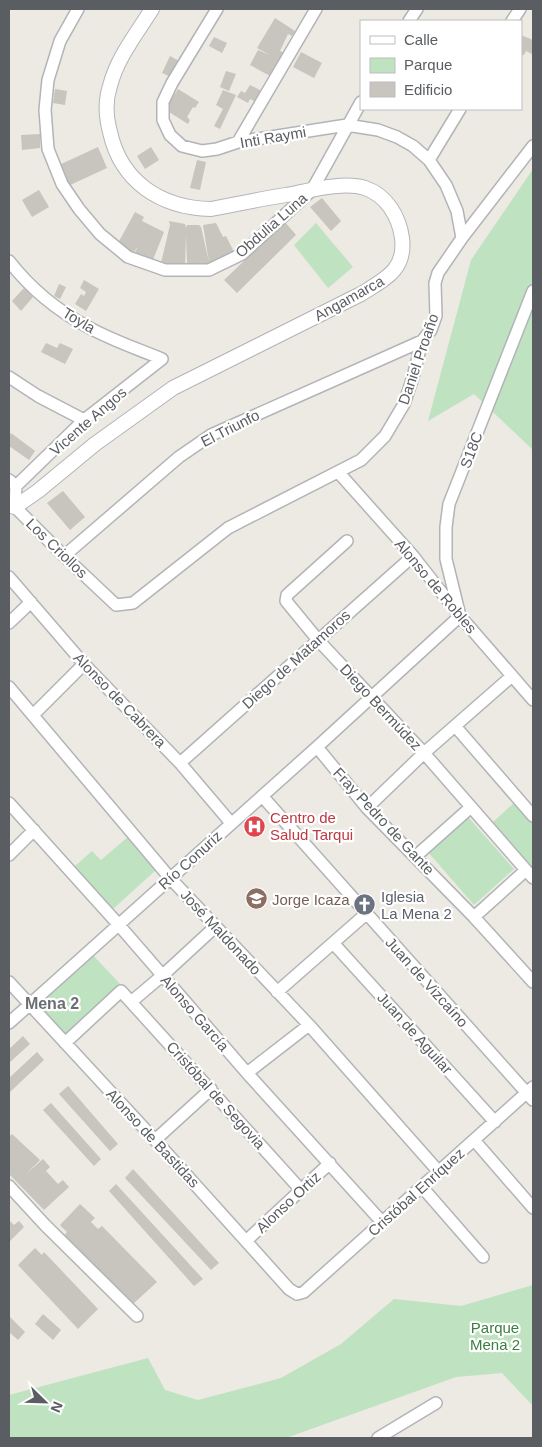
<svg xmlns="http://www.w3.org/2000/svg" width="542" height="1447" viewBox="0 0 542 1447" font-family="Arial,sans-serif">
	<rect width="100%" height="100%" fill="#eceae2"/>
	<path fill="#bfe2c1" d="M533,169V450L474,394L428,421L471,260Z
		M316,223L353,267L328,288L294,245Z
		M515,802L533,822V868L493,822Z
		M468,817L514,869L474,905L428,852Z
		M129,836L156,870L113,909L74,867L92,851L101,860Z
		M91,953L121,985L65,1037L35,1004Z
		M533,1285V1406L502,1373L456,1377L286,1438H9V1395L148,1358L165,1390L198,1400L281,1378L341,1344L394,1299L461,1306Z"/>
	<path fill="#c8c4be" d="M275,18L295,31L292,36L288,34L280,51L285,53L272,77L250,65L258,50L270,55L257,48Z
		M521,35L533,40L532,54L526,51L524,55L521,54Z
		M214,37L227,43L222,53L209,46Z
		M301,52L322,63L314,78L293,67Z
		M170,56L179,61L171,77L162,73Z
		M226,71L236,74L229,91L220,87Z
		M250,85L266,93L260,104L250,99L248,103L237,97L241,91L245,93Z
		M55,89L67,91L65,105L53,103Z
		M178,89L199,102L195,108L193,107L187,117L190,120L188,124L166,110L167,106Z
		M223,90L236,95L220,129L214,126L223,109L216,105Z
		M40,134V148L22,150L21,135Z
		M98,147L107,168L68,186L59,165Z
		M151,147L159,160L145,169L137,156Z
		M197,160L206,162L200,190L190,188Z
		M39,190L49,207L32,217L22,200Z
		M322,198L341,221L331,231L310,207Z
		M135,212L144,217L142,221L164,232L151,265L133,257L138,246L133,254L117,245Z
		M169,221L185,224L186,228L187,225H199L201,227L209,262L203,225L216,223L223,237L226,236L233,250V252L209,266H190V263H187L186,234L185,269L161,263L170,225Z
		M285,222L296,235L237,293L224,280Z
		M84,280L99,289L86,311L75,304L81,294L84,296L86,292L80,288Z
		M59,284L66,287L60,299L54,296Z
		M24,288L33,297L21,311L12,301Z
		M46,343L57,348L60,343L73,349L65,364L41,352Z
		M11,433L35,451L29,460L9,446V436Z
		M63,491L85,517L70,530L47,503Z
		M23,1036L30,1044L9,1063V1049Z
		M37,1052L44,1060L9,1093V1078Z
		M68,1086L118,1144L110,1151L59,1094Z
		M51,1103L101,1159L94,1166L43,1110Z
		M12,1134L40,1160L26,1174L43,1159L50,1167L46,1171L58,1184L63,1180L69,1187L44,1210L9,1174V1137Z
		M133,1169L219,1263L211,1270L125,1178Z
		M116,1184L203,1279L194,1286L109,1191Z
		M80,1204L95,1218L91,1222L98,1229L102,1226L157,1282L133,1304L64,1236L67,1232L60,1225Z
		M9,1220L14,1225L19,1221L24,1227L9,1242Z
		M35,1248L42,1255L44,1252L98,1309L78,1329L18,1265Z
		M43,1314L61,1330L53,1340L35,1324Z
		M9,1316L25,1332L18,1340L9,1332Z"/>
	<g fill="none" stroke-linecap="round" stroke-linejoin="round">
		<defs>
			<path id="minor" d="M78,9L60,41L48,80L45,110L48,149L62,184L79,209L100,234L128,257L165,270H209L242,254L312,190L361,102
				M217,9L172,83L163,102V120L170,135L182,146L202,151L217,149L238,142L347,125L378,130L397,137L413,146L429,160L446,185L457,211L462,238
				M409,21L417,9
				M512,21L520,9
				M238,142L316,9
				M429,160L460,109
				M9,261C30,288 58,311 88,327C111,340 138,349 162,359L84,420L16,486
				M9,377L38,396L84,420
				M339,473L413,556L460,616L533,700
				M9,480L16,486L15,507L64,556L116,605L133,603L228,528L361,460L385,436L404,404L413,377L422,341L431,330L436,316L435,283L438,273L462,238L533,146
				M347,541L287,595L286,601L318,640L424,753L533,878
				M64,556L179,457L211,435L422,341
				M9,577L84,664L180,763L231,823
				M460,616L446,559V527L449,504L533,291
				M9,623L31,602
				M9,687L170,878L309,1025L439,1172
				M33,715L84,664
				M455,726L533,816
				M317,747L367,808L474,917L533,982
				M180,763L413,556
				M262,796L533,1100
				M9,803L118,924L247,1073L382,1222
				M367,808L424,753L512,676
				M9,855L34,830
				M416,856L471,807
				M474,917L526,870
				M334,944L495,1122
				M9,982L155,1140L289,1289L297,1294L304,1292L533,1087
				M277,992L366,914
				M131,1002L163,975L215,927
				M9,1023L317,747L460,616
				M65,1043L121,991L301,1190
				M247,1073L309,1025
				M155,1140L211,1089
				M474,1140L533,1208
				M9,1186L45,1225L137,1316
				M422,1187L483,1257
				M246,1241L330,1163
				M378,1438L436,1403"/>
			<path id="tertiary" d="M9,505L15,507L38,491L95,444L173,388L361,294C385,279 406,270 402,238C399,216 386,195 365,188C343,181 308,191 286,195C261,199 236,204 211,209C161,208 121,182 110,132C106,117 105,101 110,86C117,58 137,33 152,9"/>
		</defs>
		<use href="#minor" stroke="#b2b4b8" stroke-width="14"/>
		<use href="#tertiary" stroke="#b2b4b8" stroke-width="16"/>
		<use href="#minor" stroke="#fff" stroke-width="11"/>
		<use href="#tertiary" stroke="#fff" stroke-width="14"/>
	</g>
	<defs>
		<symbol id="hospital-disc" viewBox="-11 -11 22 22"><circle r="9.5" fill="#e0444e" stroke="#fff"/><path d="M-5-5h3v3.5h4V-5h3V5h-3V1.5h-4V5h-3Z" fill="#fff"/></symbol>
		<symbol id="school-disc" viewBox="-11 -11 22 22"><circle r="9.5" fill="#8d6e63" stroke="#fff"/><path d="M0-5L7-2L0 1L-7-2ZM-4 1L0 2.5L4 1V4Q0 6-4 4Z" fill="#fff"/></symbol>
		<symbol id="church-disc" viewBox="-11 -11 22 22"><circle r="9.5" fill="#6b7280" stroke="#fff"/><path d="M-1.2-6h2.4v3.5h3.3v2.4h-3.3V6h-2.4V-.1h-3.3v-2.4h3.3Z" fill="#fff"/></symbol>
	</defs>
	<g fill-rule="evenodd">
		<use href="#hospital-disc" x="242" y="814" width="25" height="25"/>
		<use href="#school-disc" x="244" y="886" width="25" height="25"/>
		<use href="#church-disc" x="352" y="892" width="25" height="25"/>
	</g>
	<g text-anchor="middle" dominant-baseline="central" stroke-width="4.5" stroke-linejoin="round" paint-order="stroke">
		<g font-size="15" fill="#5a5d61" stroke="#fff">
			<text transform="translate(273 137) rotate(-10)">Inti Raymi</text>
			<text transform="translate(271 225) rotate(-41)">Obdulia Luna</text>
			<text transform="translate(349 298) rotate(-29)">Angamarca</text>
			<text transform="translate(79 320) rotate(31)">Toyla</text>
			<text transform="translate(418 359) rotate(-71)">Daniel Proaño</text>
			<text transform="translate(88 421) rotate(-41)">Vicente Angos</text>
			<text transform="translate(230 428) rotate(-27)">El Triunfo</text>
			<text transform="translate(471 450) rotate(-69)">S18C</text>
			<text transform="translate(57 548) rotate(44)">Los Criollos</text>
			<text transform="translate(436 586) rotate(50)">Alonso de Robles</text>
			<text transform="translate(296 659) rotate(-42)">Diego de Matamoros</text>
			<text transform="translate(120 700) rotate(46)">Alonso de Cabrera</text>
			<text transform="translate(381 707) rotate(47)">Diego Bermúdez</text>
			<text transform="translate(384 821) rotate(47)">Fray Pedro de Gante</text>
			<text transform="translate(190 860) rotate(-42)">Río Conuriz</text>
			<text transform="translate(221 932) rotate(47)">José Maldonado</text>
			<text transform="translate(427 982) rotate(48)">Juan de Vizcaíno</text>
			<text transform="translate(195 1013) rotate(49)">Alonso García</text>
			<text transform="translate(415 1033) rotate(48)">Juan de Aguilar</text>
			<text transform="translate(216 1095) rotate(48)">Cristóbal de Segovia</text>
			<text transform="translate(153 1138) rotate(47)">Alonso de Bastidas</text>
			<text transform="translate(416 1192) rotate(-42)">Cristóbal Enríquez</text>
			<text transform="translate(288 1202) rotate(-43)">Alonso Ortiz</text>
		</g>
		<g font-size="15" fill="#be3a42" stroke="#fff" text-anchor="start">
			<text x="270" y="817">Centro de<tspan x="270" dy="17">Salud Tarqui</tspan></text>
		</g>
		<g font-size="15" fill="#5b616d" stroke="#fff" text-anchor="start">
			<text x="381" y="896">Iglesia<tspan x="381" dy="17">La Mena 2</tspan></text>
		</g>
		<g font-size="15" fill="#785e54" stroke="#fff" text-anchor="start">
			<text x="272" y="899">Jorge Icaza</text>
		</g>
		<g font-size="15" fill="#3a8141" stroke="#fff">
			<text x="495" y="1327">Parque<tspan x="495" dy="17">Mena 2</tspan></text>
		</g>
		<g font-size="16" font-weight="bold" fill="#6b6f73" stroke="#fff">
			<text x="52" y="1003">Mena 2</text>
		</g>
	</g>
	<rect width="542" height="1447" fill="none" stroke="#5a5d61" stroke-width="20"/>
	<rect x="360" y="20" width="162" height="90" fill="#ffffff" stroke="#bdbec0"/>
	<rect x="370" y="36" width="25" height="8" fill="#ffffff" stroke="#bdbec0"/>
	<text x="404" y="45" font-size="15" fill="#5a5d61">Calle</text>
	<rect x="370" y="58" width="25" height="15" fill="#bfe2c1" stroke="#bdbec0"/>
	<text x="404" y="70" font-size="15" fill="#5a5d61">Parque</text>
	<rect x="370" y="82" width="25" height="15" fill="#c8c4be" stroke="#bdbec0"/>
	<text x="404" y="95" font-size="15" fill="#5a5d61">Edificio</text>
	<g transform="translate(45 1402) rotate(113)" stroke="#ffffff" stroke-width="4" paint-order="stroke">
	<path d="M0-4L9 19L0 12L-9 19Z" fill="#5a5d61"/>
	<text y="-8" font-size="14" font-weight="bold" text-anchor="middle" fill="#5a5d61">N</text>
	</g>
</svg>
